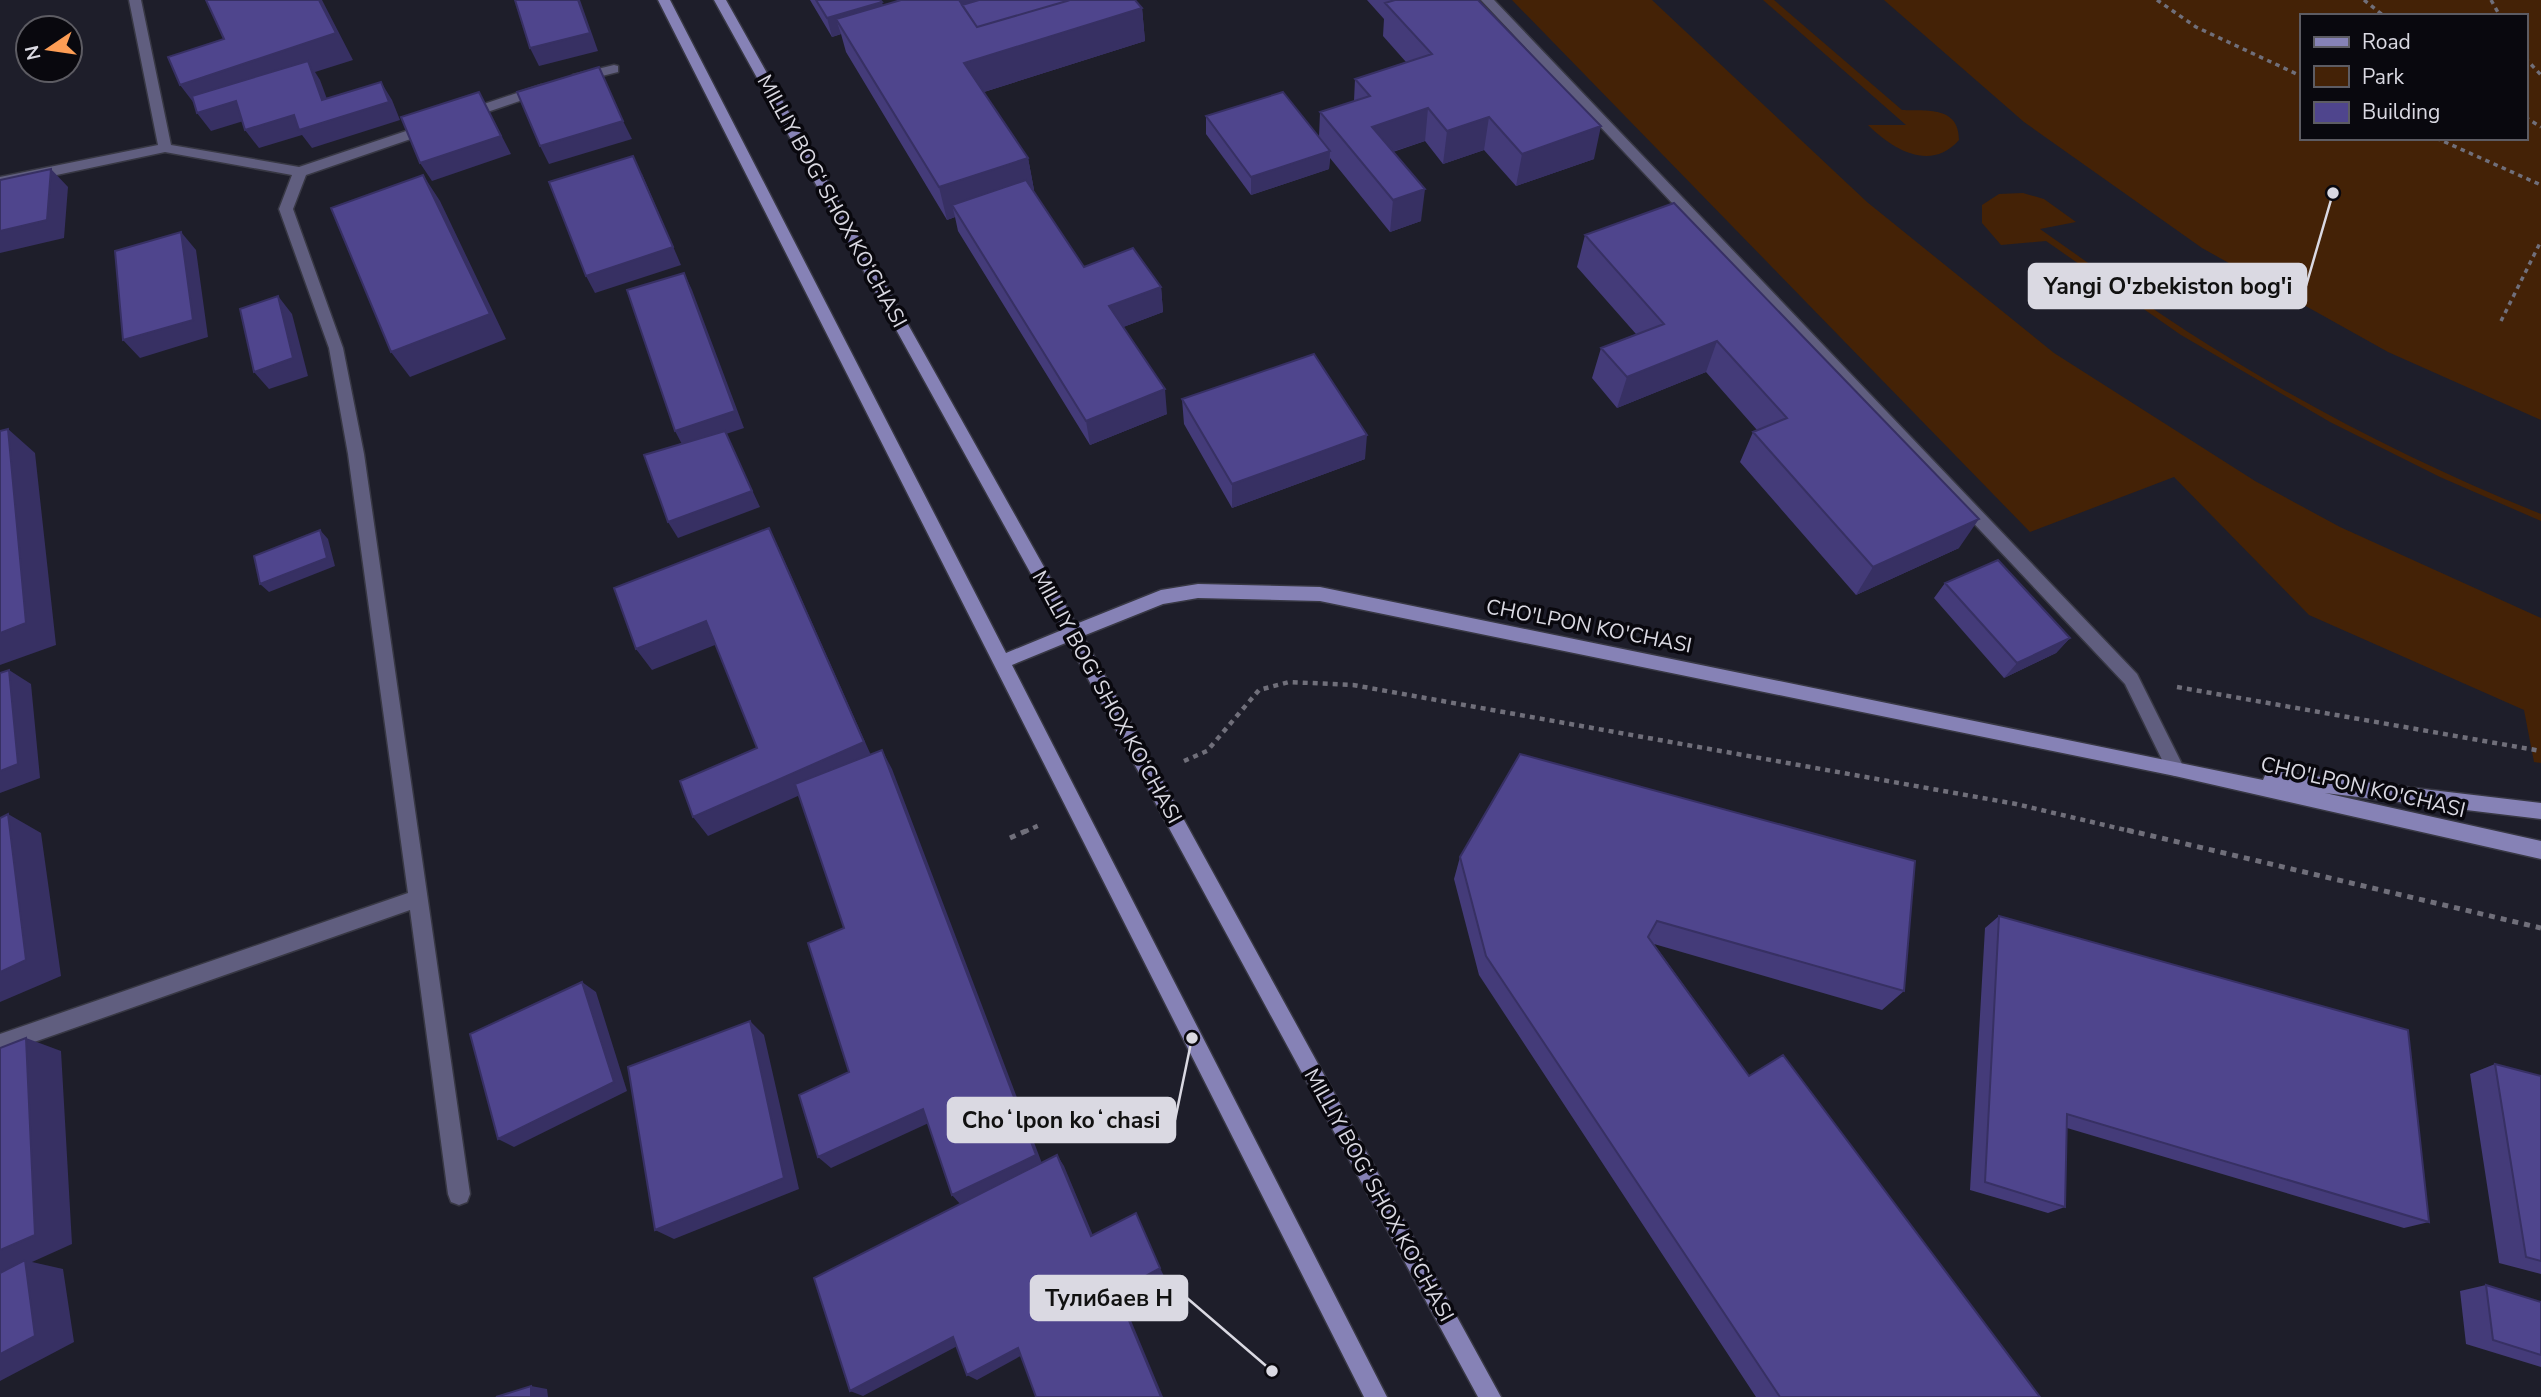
<svg xmlns="http://www.w3.org/2000/svg" width="2541" height="1397" viewBox="0 0 2541 1397" font-family="'Nunito Sans',sans-serif">
	<rect width="100%" height="100%" fill="#1e1e2a"/>
	<path fill="#442206" fill-rule="evenodd" d="M1512,0H1652L1867,202L2054,353L2255,481L2340,527L2541,618V763L2534,762L2524,710L2309,615L2174,477L2030,532Z
		M1763,0H1774L1902,110C1927,111 1959,106 1959,140C1931,172 1893,150 1868,125H1906Z
		M1884,0H2541V420L2388,352L2202,248L2024,122ZM2301,16H2525V138H2301Z
		M2023,193L2044,199L2076,222L2040,229C2089,263 2137,299 2188,332C2298,403 2419,465 2541,514V521L2440,477L2330,422L2181,335L2046,241L2001,245L1982,223V205L1999,194Z"/>
	<g fill="none" stroke-linecap="round" stroke-linejoin="round">
		<defs>
			<path id="service" d="M129,0H141L171,145L299,167L424,125H434L436,128L434,131L306,175L293,209L343,348L364,454L470,1194L467,1202L459,1205L451,1202L448,1194L410,910L0,1054V1034L408,893L348,454L329,348L279,209L292,175L165,152L0,187V177L158,145Z
				M614,65L618,66V72L578,82L572,78L573,75Z
				M541,85L546,86V92L470,118H460L458,115L460,112Z"/>
			<path id="minor" d="M1481,0H1494L2137,674L2184,768L2181,774L2175,776L2169,774L2125,684Z"/>
			<path id="secondary" d="M658,0H670L1006,653L1062,630L714,0H726L1076,624L1161,590L1198,584L1320,587L2263,780L2266,773L2272,771L2541,803V819L2325,793L2541,841V859L2175,776L1320,601L1198,598L1163,604L1083,636L1501,1397H1478L1068,642L1012,665L1387,1397H1364Z"/>
		</defs>
		<use href="#service" stroke="#383844" stroke-width="3"/>
		<use href="#minor" stroke="#383844" stroke-width="3"/>
		<use href="#secondary" stroke="#383844" stroke-width="3"/>
		<path stroke="#706f7a" stroke-width="3.5" stroke-dasharray="4.5 4.5" stroke-linecap="butt" d="M2157,0L2196,27L2301,76
			M2364,0L2384,16
			M2491,0L2500,16
			M2525,58L2541,75
			M2525,117L2541,127
			M2436,138L2541,185
			M2501,321L2541,241"/>
		<path stroke="#706f7a" stroke-width="4.5" stroke-dasharray="5 5" stroke-linecap="butt" d="M2177,687L2541,751
			M1184,761L1207,751L1259,690L1289,682L1353,685L2016,804L2134,832
			M1024,832L1042,824"/>
		<path stroke="#706f7a" stroke-width="5" stroke-dasharray="6 6" stroke-linecap="butt" d="M2127,830L2541,928
			M1010,838L1028,830"/>
		<use href="#service" fill="#605e7f" fill-rule="evenodd"/>
		<use href="#minor" fill="#605e7f" fill-rule="evenodd"/>
		<use href="#secondary" fill="#8682b6" fill-rule="evenodd"/>
	</g>
	<path fill="#443b79" d="M810,0H880L883,5L901,0H1135L1142,8L1145,41L984,92L1028,158L1034,190L1032,191L1084,267L1161,287L1163,312L1123,327L1167,414L1090,445L958,231L955,217L947,220L846,52L841,34L832,37Z
		M1367,0H1478L1594,159L1516,186L1484,150L1443,164L1425,141L1393,152L1421,221L1390,232L1330,158L1329,169L1251,195L1206,134V116L1319,137L1320,112L1354,101L1355,79L1406,62L1383,36L1384,19Z
		M1674,203L1959,548L1856,595L1740,462L1753,432L1757,430L1706,372L1617,408L1592,378L1601,348L1636,334L1577,267L1585,235Z
		M1182,399L1365,459L1232,508L1184,424Z
		M1945,583L2070,638L2056,653L2004,678L1934,598Z
		M1460,857L1904,991L1882,1010L1654,944L1749,1076L2040,1397H1756L1479,975L1454,879Z
		M1999,916L2429,1222L2404,1228L2067,1128L2065,1207L2048,1213L1970,1190L1985,928Z
		M2495,1064L2541,1076V1274L2499,1263L2470,1074Z
		M2486,1285L2541,1302V1367L2466,1344L2460,1291Z"/>
	<path fill="#373063" d="M319,0H322L353,60L315,72L320,80L334,118L322,100L312,73L200,111L180,85Z
		M578,0H580L598,51L539,66L530,48Z
		M955,0H1046L967,23Z
		M882,2L886,21L836,19L841,34L832,37L827,18Z
		M1142,8L1145,41L971,96L964,63Z
		M381,82L392,100L400,120L312,148L302,135L259,148L245,130Z
		M479,92L511,154L432,181L420,163Z
		M236,101L250,119L211,131L197,113Z
		M1428,108L1425,141L1370,159L1372,127Z
		M1489,117L1484,150L1443,164L1447,131Z
		M623,121L632,139L549,164L540,146Z
		M1601,126L1594,159L1516,186L1522,154Z
		M1330,151L1329,169L1251,195V177Z
		M1028,158L1034,190L958,216L952,205L955,217L947,220L939,187Z
		M51,169L68,187L64,238L0,253V231Z
		M642,174L681,265L595,293L586,276Z
		M423,175L440,201L506,339L410,377L391,352Z
		M1425,189L1421,221L1390,232L1393,200Z
		M181,232L196,250L208,337L140,358L123,340Z
		M684,273L692,290L744,428L726,434L760,507L678,538L668,522L684,448L675,431Z
		M1161,287L1163,312L1113,331L1109,306Z
		M278,296L292,314L308,376L269,389L254,372Z
		M1717,341L1706,372L1617,408L1627,377Z
		M1165,389L1167,414L1090,445L1086,421Z
		M8,429L35,453L56,645L0,665V633Z
		M1367,435L1365,459L1232,508V484Z
		M1979,519L1959,548L1856,595L1873,567Z
		M769,528L780,551L874,762L708,836L693,817L864,742Z
		M320,530L328,539L335,566L269,592L260,584Z
		M706,621L720,643L652,670L636,649Z
		M2070,638L2056,653L2004,678L2017,663Z
		M9,670L31,684L40,778L0,793V771Z
		M882,750L892,769L1043,1166L961,1205L952,1195Z
		M8,814L41,833L61,976L0,1002V972Z
		M582,982L596,992L627,1091L514,1147L498,1139Z
		M750,1021L764,1035L799,1189L674,1239L655,1230Z
		M26,1038L61,1051L72,1244L32,1262L63,1269L74,1342L0,1381V1250Z
		M923,1109L933,1121L831,1168L818,1157Z
		M1057,1155L1064,1166L1097,1245L1091,1236Z
		M1160,1268L1164,1276L1122,1299L1163,1397H1161L1117,1292Z
		M953,1337L963,1343L863,1396L850,1391Z
		M1018,1348L1026,1353L977,1380L967,1375Z
		M531,1386L547,1389L548,1397H531Z"/>
	<path fill="#4f458d" stroke="#373063" stroke-width="2" d="M206,0H319L336,33L180,85L168,57L224,39Z
		M515,0H578L590,33L530,48Z
		M816,0H880L882,2L827,18Z
		M901,0H959L977,27L1070,0H1135L1142,8L964,63L1028,158L939,187L836,19Z
		M979,0H1066L1067,1L977,27L962,5Z
		M1395,0H1478L1601,126L1522,154L1489,117L1447,131L1428,108L1372,127L1425,189L1393,200L1320,112L1370,96L1355,79L1432,54L1385,3Z
		M308,61L322,100L381,82L389,102L299,130L294,115L245,130L236,101L197,113L192,96Z
		M599,67L623,121L540,146L517,92Z
		M479,92L501,136L420,163L401,117Z
		M1283,92L1330,151L1251,177L1206,116Z
		M633,156L673,247L586,276L549,182Z
		M51,169L47,220L0,231V180Z
		M423,175L490,314L391,352L331,208Z
		M1026,180L1084,267L1133,248L1161,287L1109,306L1165,389L1086,421L952,205Z
		M1674,203L1979,519L1873,567L1753,432L1787,418L1717,341L1627,377L1601,348L1664,324L1585,235Z
		M181,232L193,320L123,340L115,251Z
		M684,273L735,411L675,431L627,290Z
		M278,296L293,358L254,372L240,309Z
		M1314,354L1367,435L1232,484L1182,399Z
		M8,429L26,623L0,633V431Z
		M725,431L752,491L668,522L644,455Z
		M769,528L864,742L693,817L680,781L757,748L706,621L636,649L614,588Z
		M320,530L327,558L260,584L254,556Z
		M1998,560L2070,638L2017,663L1945,583Z
		M9,670L18,764L0,771V673Z
		M882,750L1036,1155L952,1195L923,1109L818,1157L799,1095L849,1072L808,943L844,928L795,784Z
		M1520,754L1915,861L1904,991L1657,921L1648,937L1749,1076L1783,1055L2040,1397H1780L1486,956L1460,857Z
		M8,814L26,960L0,972V818Z
		M1999,916L2408,1030L2429,1222L2067,1114L2065,1207L1985,1182Z
		M582,982L614,1082L498,1139L470,1034Z
		M750,1021L784,1178L655,1230L628,1067Z
		M26,1038L35,1235L0,1250V1048Z
		M2495,1064L2541,1076V1261L2526,1257Z
		M1057,1155L1091,1236L1136,1213L1160,1268L1117,1292L1161,1397H1036L1018,1348L967,1375L953,1337L850,1391L814,1278Z
		M25,1260L35,1336L0,1354V1273Z
		M2486,1285L2541,1302V1355L2493,1340Z
		M531,1386V1397H496Z"/>
	<g text-anchor="middle" dominant-baseline="central" stroke-width="7" stroke-linejoin="round" paint-order="stroke">
		<g font-size="21" fill="#dad9e2" stroke="#09080e">
			<text transform="translate(832 201) rotate(61)">MILLIY BOG‘ SHOX KO‘CHASI</text>
			<text transform="translate(1589 626) rotate(11)">CHO'LPON KO'CHASI</text>
			<text transform="translate(1107 697) rotate(61)">MILLIY BOG‘ SHOX KO‘CHASI</text>
			<text transform="translate(2363 787) rotate(13)">CHO'LPON KO'CHASI</text>
			<text transform="translate(1379 1195) rotate(61)">MILLIY BOG‘ SHOX KO‘CHASI</text>
		</g>
	</g>
	<path fill="none" stroke="#dad9e2" stroke-width="2.5" d="M2333 193L2306 286M1192 1038L1175 1120M1272 1371L1187 1298"/>
	<g fill="#dad9e2" stroke="#09080e" stroke-width="2.5">
		<circle cx="2333" cy="193" r="7"/>
		<circle cx="1192" cy="1038" r="7"/>
		<circle cx="1272" cy="1371" r="7"/>
	</g>
	<g fill="#dad9e2" stroke="#dad9e2" stroke-width="2.5">
		<rect x="2029" y="264" width="277" height="44" rx="7"/>
		<rect x="948" y="1098" width="227" height="44" rx="7"/>
		<rect x="1031" y="1276" width="156" height="44" rx="7"/>
	</g>
	<g font-size="23" text-anchor="middle" font-weight="bold" fill="#111">
		<text x="2168" y="294">Yangi O'zbekiston bog'i</text>
		<text x="1061" y="1128">Choʻlpon koʻchasi</text>
		<text x="1109" y="1306">Тулибаев Н</text>
	</g>
	<rect x="2300" y="14" width="228" height="126" fill="#09080e" stroke="#5d5c63" stroke-width="2"/>
	<rect x="2314" y="37" width="35" height="10" fill="#8682b6" stroke="#5d5c63" stroke-width="2"/>
	<text x="2362" y="49" font-size="21" fill="#dad9e2">Road</text>
	<rect x="2314" y="66" width="35" height="21" fill="#442206" stroke="#5d5c63" stroke-width="2"/>
	<text x="2362" y="84" font-size="21" fill="#dad9e2">Park</text>
	<rect x="2314" y="102" width="35" height="21" fill="#4f458d" stroke="#5d5c63" stroke-width="2"/>
	<text x="2362" y="119" font-size="21" fill="#dad9e2">Building</text>
	<g transform="translate(49 49) rotate(257)"><circle r="33" fill="#09080e" stroke="#5d5c63" stroke-width="2"/>
	<path d="M0-5L12 26L0 18L-12 26Z" fill="#fd9d55"/>
	<text y="-10" font-size="19" font-weight="bold" text-anchor="middle" fill="#dad9e2">N</text>
	</g>
</svg>
